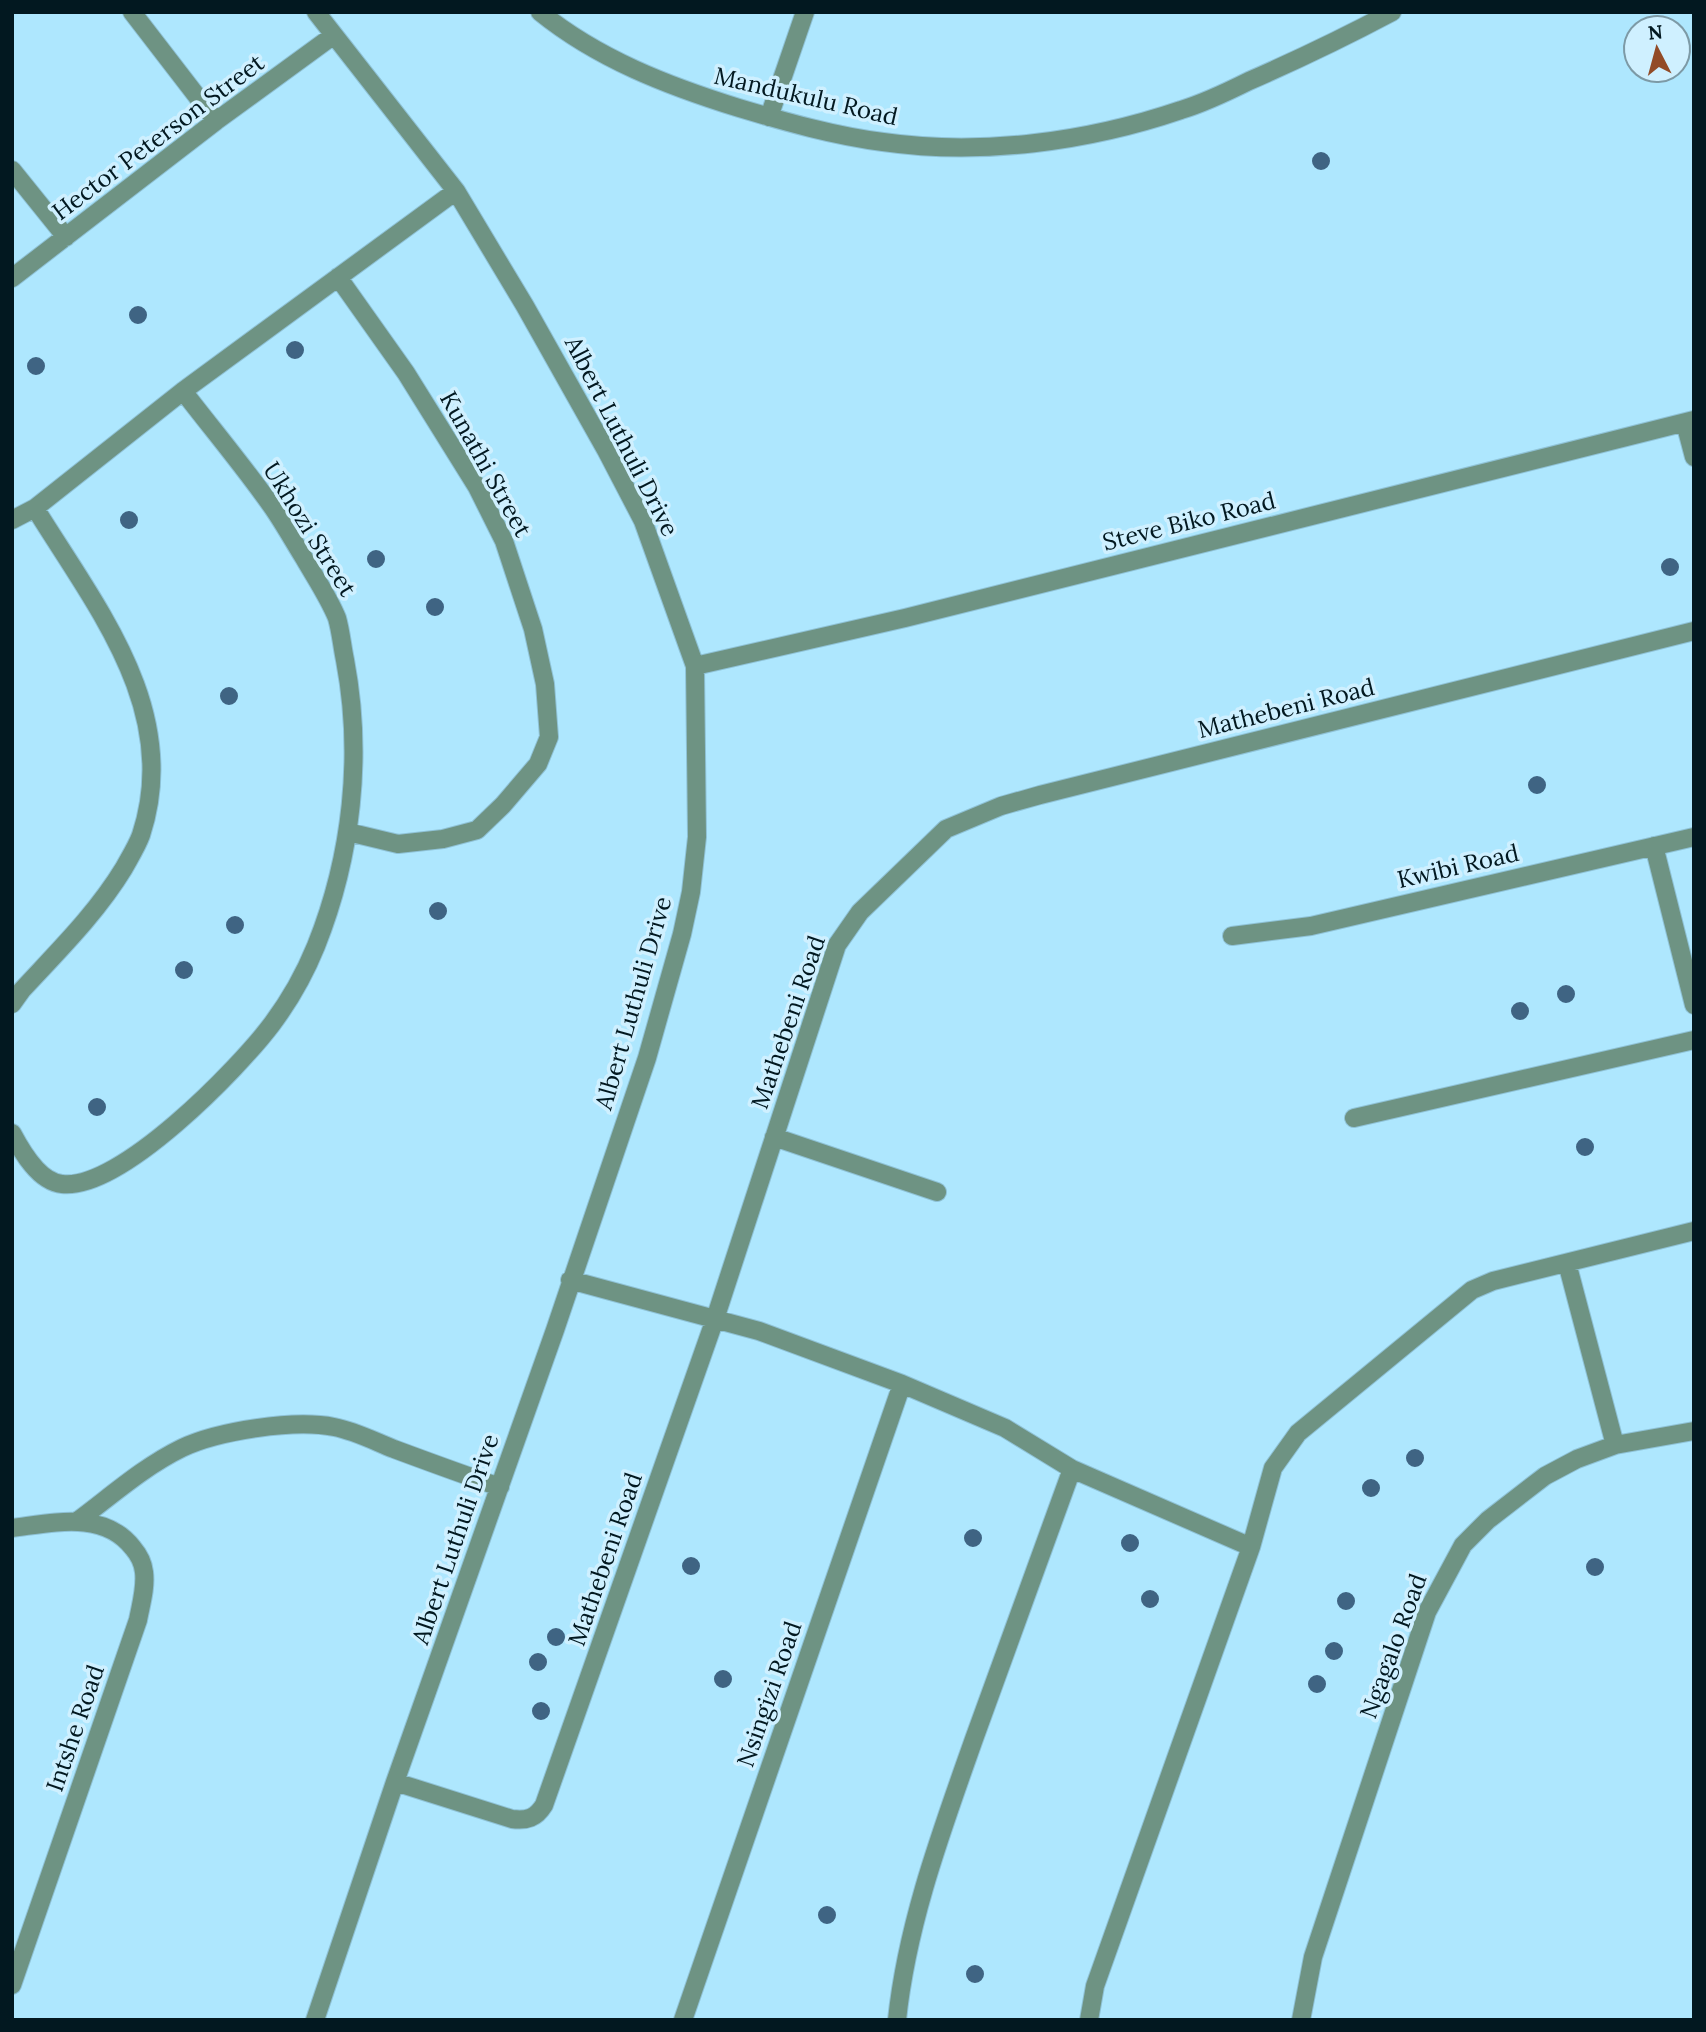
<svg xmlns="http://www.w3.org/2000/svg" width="1706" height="2032" viewBox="0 0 1706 2032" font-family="Lora,serif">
	<rect width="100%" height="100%" fill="#aee7fe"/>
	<path fill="#3f6483" d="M1312 161a9 9 0 1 1 18 0a9 9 0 1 1-18 0Z
		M129 315a9 9 0 1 1 18 0a9 9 0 1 1-18 0Z
		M286 350a9 9 0 1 1 18 0a9 9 0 1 1-18 0Z
		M27 366a9 9 0 1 1 18 0a9 9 0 1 1-18 0Z
		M120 520a9 9 0 1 1 18 0a9 9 0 1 1-18 0Z
		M367 559a9 9 0 1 1 18 0a9 9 0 1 1-18 0Z
		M1661 567a9 9 0 1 1 18 0a9 9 0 1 1-18 0Z
		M426 607a9 9 0 1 1 18 0a9 9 0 1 1-18 0Z
		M220 696a9 9 0 1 1 18 0a9 9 0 1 1-18 0Z
		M1528 785a9 9 0 1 1 18 0a9 9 0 1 1-18 0Z
		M429 911a9 9 0 1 1 18 0a9 9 0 1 1-18 0Z
		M226 925a9 9 0 1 1 18 0a9 9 0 1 1-18 0Z
		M175 970a9 9 0 1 1 18 0a9 9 0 1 1-18 0Z
		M1557 994a9 9 0 1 1 18 0a9 9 0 1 1-18 0Z
		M1511 1011a9 9 0 1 1 18 0a9 9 0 1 1-18 0Z
		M88 1107a9 9 0 1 1 18 0a9 9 0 1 1-18 0Z
		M1576 1147a9 9 0 1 1 18 0a9 9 0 1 1-18 0Z
		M1406 1458a9 9 0 1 1 18 0a9 9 0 1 1-18 0Z
		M1362 1488a9 9 0 1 1 18 0a9 9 0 1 1-18 0Z
		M964 1538a9 9 0 1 1 18 0a9 9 0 1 1-18 0Z
		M1121 1543a9 9 0 1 1 18 0a9 9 0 1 1-18 0Z
		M682 1566a9 9 0 1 1 18 0a9 9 0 1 1-18 0Z
		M1586 1567a9 9 0 1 1 18 0a9 9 0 1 1-18 0Z
		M1141 1599a9 9 0 1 1 18 0a9 9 0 1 1-18 0Z
		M1337 1601a9 9 0 1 1 18 0a9 9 0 1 1-18 0Z
		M547 1637a9 9 0 1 1 18 0a9 9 0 1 1-18 0Z
		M1325 1651a9 9 0 1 1 18 0a9 9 0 1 1-18 0Z
		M529 1662a9 9 0 1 1 18 0a9 9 0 1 1-18 0Z
		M714 1679a9 9 0 1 1 18 0a9 9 0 1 1-18 0Z
		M1308 1684a9 9 0 1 1 18 0a9 9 0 1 1-18 0Z
		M532 1711a9 9 0 1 1 18 0a9 9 0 1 1-18 0Z
		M818 1915a9 9 0 1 1 18 0a9 9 0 1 1-18 0Z
		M966 1974a9 9 0 1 1 18 0a9 9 0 1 1-18 0Z"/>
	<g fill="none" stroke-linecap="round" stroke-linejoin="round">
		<defs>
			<path id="minor" d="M132,12L216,121
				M540,12C598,59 668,86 739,108C786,122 835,136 883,142C981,156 1087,142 1181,110C1204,103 1227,92 1249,81C1297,60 1345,37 1392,12
				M769,117L805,12
				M12,170L66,237
				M338,277L406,373L477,487L504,541L533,629L545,684L549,737L538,764L503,805L477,830L443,839L398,844L348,832
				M12,278L216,121L334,35
				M1685,423L1694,457
				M12,520L35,508L183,391L456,191
				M695,666L905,618L1694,420
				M1654,846L1694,1005
				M1232,936L1311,926L1694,837
				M12,1004L22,990C58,951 96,914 124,868C130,857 137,846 141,835C182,711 96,607 35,508
				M1354,1118L1694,1040
				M12,1133C22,1152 39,1182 62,1184C120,1191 239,1068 272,1024C290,1000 305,973 316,946C352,856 363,755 345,660C342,646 341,632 337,618C329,598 315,577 304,558C294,542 284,524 273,508C245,468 213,430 183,391
				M774,1137L937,1192
				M1567,1263L1615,1445
				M570,1280L759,1331L902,1384L1005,1428L1072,1469L1251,1547
				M76,1522C110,1497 143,1467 182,1448C218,1431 294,1419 334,1427C355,1431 374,1441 394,1449C429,1462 464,1475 500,1487
				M12,1528C53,1523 104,1510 133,1548C139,1555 143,1563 144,1572C146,1588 141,1604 138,1620L12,1985
				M395,1782L512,1819C527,1821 536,1818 544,1805L715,1319L837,945L860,912L946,829L1001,806L1040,795L1694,631
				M315,2020L395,1782L555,1330L647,1058L682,934L691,892L697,837L695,666L643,521L606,450L525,306L456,191L316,12
				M683,2020L902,1384
				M897,2020C907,1923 942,1830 974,1739C1007,1649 1039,1559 1072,1469
				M1089,2020L1095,1986L1251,1547L1273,1468L1298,1433L1472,1290L1493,1281L1694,1231
				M1301,2020L1313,1957L1427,1612L1463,1545L1488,1520L1545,1476L1577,1459L1615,1445L1694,1431"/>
		</defs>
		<use href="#minor" stroke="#8fc2d6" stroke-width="20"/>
		<use href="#minor" stroke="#6e9383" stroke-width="18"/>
	</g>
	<g text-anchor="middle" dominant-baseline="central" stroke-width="7" stroke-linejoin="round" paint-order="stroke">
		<g font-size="24" fill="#021820" stroke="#cff0ff">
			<text transform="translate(806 96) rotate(13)">Mandukulu Road</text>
			<text transform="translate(158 137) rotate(-37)">Hector Peterson Street</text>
			<text transform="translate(622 436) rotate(63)">Albert Luthuli Drive</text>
			<text transform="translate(486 464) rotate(61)">Kunathi Street</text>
			<text transform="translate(1189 521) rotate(-14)">Steve Biko Road</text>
			<text transform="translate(310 529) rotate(58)">Ukhozi Street</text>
			<text transform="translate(1286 708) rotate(-14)">Mathebeni Road</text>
			<text transform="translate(1458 866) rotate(-13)">Kwibi Road</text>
			<text transform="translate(633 1003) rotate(-74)">Albert Luthuli Drive</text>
			<text transform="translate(788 1022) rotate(-71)">Mathebeni Road</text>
			<text transform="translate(455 1539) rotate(-71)">Albert Luthuli Drive</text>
			<text transform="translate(605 1559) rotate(-71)">Mathebeni Road</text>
			<text transform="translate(1393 1646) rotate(-70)">Ngagalo Road</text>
			<text transform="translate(769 1694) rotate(-71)">Nsingizi Road</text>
			<text transform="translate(75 1728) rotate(-71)">Intshe Road</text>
		</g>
	</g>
	<rect width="1706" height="2032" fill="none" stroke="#021820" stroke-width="28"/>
	<g transform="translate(1657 49) rotate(354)"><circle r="33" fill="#cff0ff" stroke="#7d9aa6" stroke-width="2"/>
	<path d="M0-5L12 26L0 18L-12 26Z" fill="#924b27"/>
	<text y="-10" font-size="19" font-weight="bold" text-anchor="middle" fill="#021820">N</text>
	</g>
</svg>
